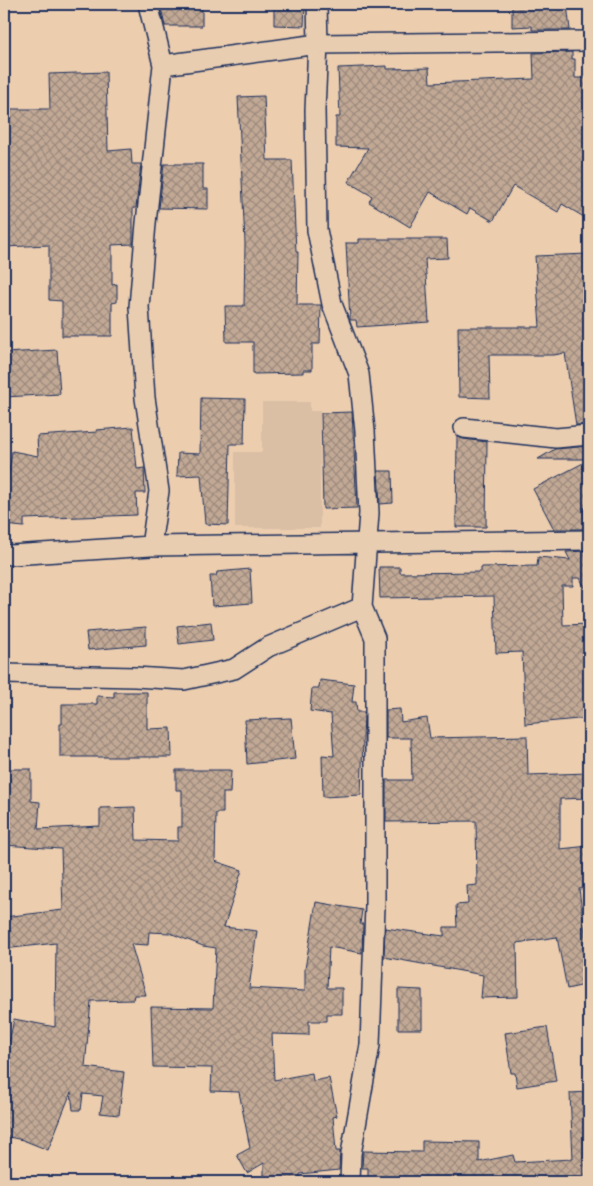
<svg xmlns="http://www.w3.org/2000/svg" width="593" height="1186" viewBox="0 0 593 1186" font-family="Itim,sans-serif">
	<defs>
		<pattern id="building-cross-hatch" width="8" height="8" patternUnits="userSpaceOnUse" patternTransform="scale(1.25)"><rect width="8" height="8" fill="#c2a995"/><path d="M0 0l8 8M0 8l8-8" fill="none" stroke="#9d8a7d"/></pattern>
	</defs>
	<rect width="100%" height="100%" fill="#eccdae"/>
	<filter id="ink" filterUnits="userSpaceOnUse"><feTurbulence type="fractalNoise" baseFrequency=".02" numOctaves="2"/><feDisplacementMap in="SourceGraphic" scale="10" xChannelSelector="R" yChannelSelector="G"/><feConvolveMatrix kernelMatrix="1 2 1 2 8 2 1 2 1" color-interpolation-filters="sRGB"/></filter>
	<g filter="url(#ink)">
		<path fill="#dbbfa5" d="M262,402H310V411H320V528H235V452H262Z"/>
		<path fill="url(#building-cross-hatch)" stroke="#1b2f5e" d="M160,4H202V26H165Z
			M274,4H305L304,26L274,25Z
			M512,4H535V7L567,4L570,30H532V26L512,27Z
			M572,52V59H575V78H589V220L562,204L558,212L513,186L493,221L470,208L467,214L430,192L410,227L369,202L372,196L348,182L368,148L336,147V117H340L338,68L387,66V69L429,68L430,83L534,79L533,53Z
			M106,72L108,151L131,149L132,164H141L136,208H133V244L112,245V285L117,284V302L112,303V336H62V301L49,300V245L4,247V109H50L49,74Z
			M264,96L267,160H292L296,252H298L297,305H321L320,344H312V370H303V373L253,374V342H226L225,306H244L245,243L238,97Z
			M164,164H203V189H208V209L159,208Z
			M359,239H447L448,258L425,259L429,322L357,327L356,320H350L346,243H359Z
			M589,254V288H584L585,315L584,334L589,363V424L576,425L565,353L554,355H489L490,398L459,397L458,327H540L535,256Z
			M57,350L60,394L4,397V353Z
			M201,398L245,399L244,444H230L228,525L205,524L201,475L177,476L178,453L200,454Z
			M352,412L357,508L323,509L321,413Z
			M133,427L137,469L144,468L145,493H136L137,515L24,519V527L4,525V508L12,451L38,456L37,436L97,432L96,430Z
			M457,436L463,439L487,442L486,527H456Z
			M589,446V459H538L555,449Z
			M589,460V518L584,507L585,529H554L533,489Z
			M378,471H392L393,503L380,504Z
			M586,551V561L589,562V578H587V592L580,578H573V586H562L563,625L589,624V718L525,724L522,652L496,653L494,596L380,598L379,567H400V573L481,572V567L537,566L538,557L570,560L566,552Z
			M250,569L252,603L212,606L210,576H216L217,572Z
			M211,622L213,640L179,644L177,626Z
			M146,627V645L88,650L86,632Z
			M320,680L354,684L352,702H356L357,712H364L361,795L323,797L322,755L334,756L331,714L310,711L312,688H319Z
			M114,692H147V729L171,728L172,757H60V724H62V704H97V696L114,697Z
			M400,709L401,722L427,718L430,738L527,736L528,775L589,773V798L560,799V849L589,846V875L586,876L587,888L579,889L586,940H589V984L567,989L557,937L517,943L518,997L481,998L483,975L384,957L385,928L444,936V927H457L456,905L468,904L467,886L477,885L476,821L386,822V780H412L411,738H386V710Z
			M291,718L295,759L247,764L245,720Z
			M4,769H31V801L40,802L38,829L100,826V808L135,807L136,840L178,841V827H182V790H176V770H231L230,793H223V813H216L215,861L242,870L224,927L257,931L249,988L305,991V969L316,902L362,910L360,924H363L362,953L329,947L327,988H342V1014H327V1021H309V1035L272,1034L274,1080L312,1073L313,1081L329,1078L337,1116L333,1117L336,1151H340L339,1170L300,1174V1182H264V1163L247,1173L237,1155L250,1148L239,1092L211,1091L212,1068L153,1067L151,1007L213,1008L216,948L203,946L170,933L149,932L148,945L131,944L146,995H134L133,1000L91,1001L85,1067L124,1072L119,1115L100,1113L103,1096L83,1094L81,1110H73L71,1092L48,1150L23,1140L4,1136V1110L8,1067L4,1066L14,1019L55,1027L56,943L4,949V917L63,910L61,849L4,845Z
			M398,989L422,990V1029H398Z
			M547,1027L556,1081L517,1087L515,1073H511L505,1033Z
			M589,1092V1182H368V1168H362L363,1151L422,1152V1141L479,1142V1162L513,1155L515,1162L573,1159L570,1093Z"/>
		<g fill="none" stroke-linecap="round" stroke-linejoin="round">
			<defs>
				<path id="street" d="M148,4L163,65
					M464,428L556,438L589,435
					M151,546L159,491L145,398L139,307L146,223L163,65L318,44L589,41
					M4,554L11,555L151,546L589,540
					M4,674L135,677L184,680L234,669L268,647L362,607L369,513L365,431L359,374L332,304L317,230L315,110L318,44L317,4
					M350,1182L351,1154L370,1045L375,906V638L362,607"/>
			</defs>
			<use href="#street" stroke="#1b2f5e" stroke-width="22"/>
			<use href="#street" stroke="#e9cdb0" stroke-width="19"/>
		</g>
	</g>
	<rect width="593" height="1186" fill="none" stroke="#e9cdb0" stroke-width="20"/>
	<rect x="10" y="10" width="573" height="1166" fill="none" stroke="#1b2f5e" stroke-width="2" filter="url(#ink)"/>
</svg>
